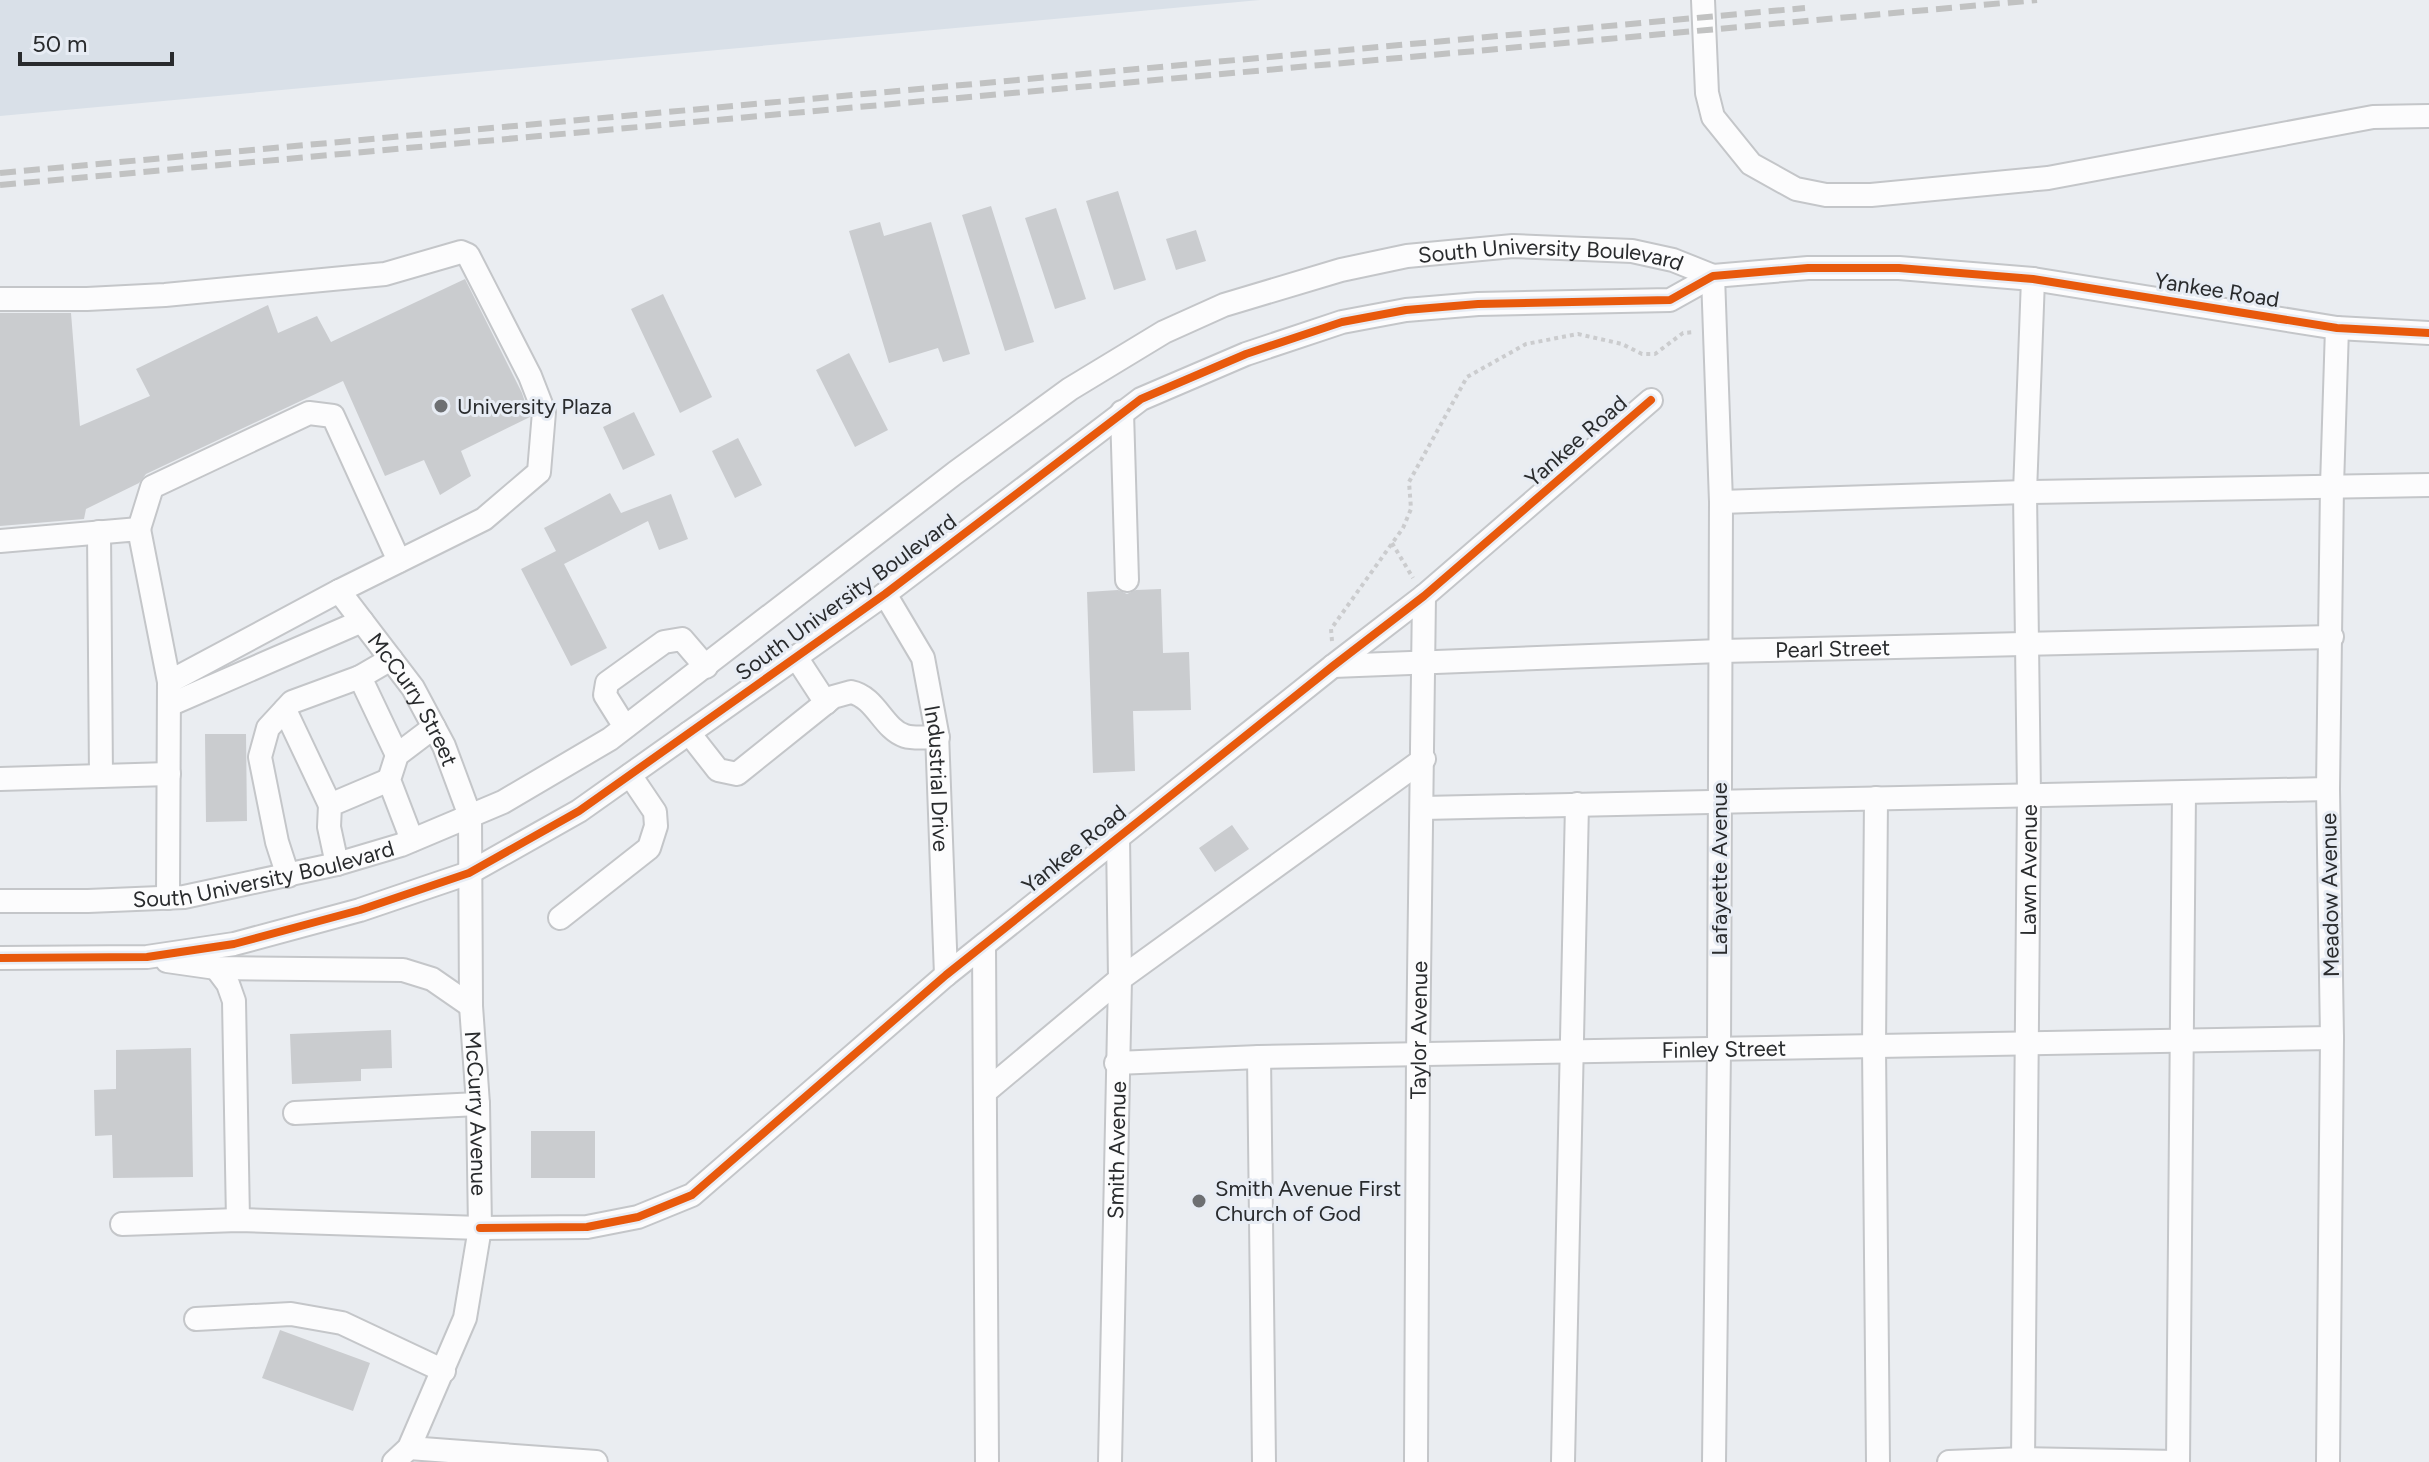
<svg xmlns="http://www.w3.org/2000/svg" width="2429" height="1462" viewBox="0 0 2429 1462" font-family="Figtree,sans-serif">
	<rect width="100%" height="100%" fill="#eaedf1"/>
	<path fill="#d9e0e8" d="M0,0H1260L0,116Z"/>
	<path fill="#cacccf" d="M1118,191L1146,280L1114,290L1086,201Z
		M991,206L1034,342L1005,351L962,215Z
		M1056,208L1086,299L1055,309L1025,218Z
		M880,222L884,236L931,222L970,354L943,362L938,348L889,363L849,231Z
		M1196,230L1206,261L1176,270L1166,239Z
		M465,279L522,393L530,417L461,451L471,476L440,495L424,460L385,476L343,381L146,474L139,483L86,509L84,519L0,526V313H71L80,426L150,396L136,369L268,305L278,333L317,316L331,342Z
		M663,294L712,397L680,413L631,309Z
		M849,353L888,430L855,447L816,370Z
		M634,412L655,455L623,470L603,427Z
		M738,438L762,485L735,498L712,451Z
		M610,493L621,513L671,494L688,539L659,550L648,521L564,564L607,648L571,666L521,569L556,551L544,528Z
		M1161,589L1163,653L1189,652L1191,710L1133,711L1135,771L1093,773L1087,592L1118,590L1127,594L1136,590Z
		M205,734H246L247,821L206,822Z
		M1232,825L1249,849L1215,872L1199,848Z
		M391,1030L392,1068L361,1069V1081L292,1084L290,1034Z
		M191,1048L193,1177L113,1178L112,1135L95,1136L94,1090L116,1089V1050Z
		M531,1131H595V1178H531Z
		M280,1330L370,1363L353,1411L262,1378Z"/>
	<g fill="none" stroke-linecap="round" stroke-linejoin="round">
		<defs>
			<g id="minor">
				<path d="M1703,0L1707,93L1713,117L1751,164L1796,189L1826,195H1871L2048,178L2373,117L2429,116"/>
				<path d="M1713,276L1721,502L1719,1050L1714,1462"/>
				<path d="M0,299H87L165,295L385,274L461,252L468,255L530,376L544,412L539,472L484,519L339,591L169,682L168,898"/>
				<path d="M1122,412L1127,580"/>
				<path d="M1721,502L2025,492L2429,485"/>
				<path d="M139,529L152,487L309,413L333,416L399,561"/>
				<path d="M99,532L101,776"/>
				<path d="M0,541L139,529L169,682"/>
				<path id="s1" d="M339,591L413,688L444,746L470,816L471,1006L478,1104L480,1228L465,1318L409,1448L394,1462"/>
				<path id="s2" d="M885,594L923,658L937,733L946,975"/>
				<path d="M796,657L826,703"/>
				<path id="s3" d="M1333,666L1720,651L2332,637"/>
				<path d="M360,677L397,755"/>
				<path d="M169,705L362,621"/>
				<path d="M285,710L330,805"/>
				<path d="M625,727L605,695L607,683L664,642L682,639L706,667"/>
				<path d="M689,733L718,770L737,774L833,697L851,692C876,697 883,729 905,736C915,739 928,737 938,737"/>
				<path d="M0,779L169,774"/>
				<path d="M1876,798L1874,1047L1878,1462"/>
				<path d="M1423,808L2328,789"/>
				<path d="M412,840L389,780L397,755L434,727"/>
				<path d="M337,864L329,827L330,805L389,780"/>
				<path d="M288,876L277,842L260,757L268,728L292,702L360,677L391,659"/>
				<path id="s4" d="M0,901H88L184,897L337,864L401,845L503,802L610,739L955,473L1070,389L1164,332L1224,305L1341,270L1407,256L1513,246L1632,251L1673,260L1713,276"/>
				<path d="M560,918L649,848L656,826L655,812L630,775"/>
				<path d="M984,945L987,1462"/>
				<path d="M0,958L147,957L234,944L360,910L469,873L579,811L885,594L1141,399L1246,354L1342,322L1406,310L1478,304L1670,300L1713,276L1808,268H1899L2033,279L2337,328L2429,333"/>
				<path d="M167,961L216,968L403,970L432,979L471,1006"/>
				<path d="M216,968L228,984L234,1001L238,1220"/>
				<path d="M1259,1057L1264,1462"/>
				<path id="s5" d="M1116,1063L1259,1057L2332,1038"/>
				<path d="M985,1092L1120,979L1424,759"/>
				<path d="M295,1113L478,1104"/>
				<path d="M122,1224L238,1220L480,1228L587,1227L638,1217L692,1195L946,975L1333,666L1424,596L1651,400"/>
				<path d="M196,1319L291,1314L342,1323L444,1371"/>
				<path d="M409,1448L596,1462"/>
				<path id="s6" d="M1110,1462L1120,979L1118,837"/>
				<path id="s7" d="M1416,1462L1418,1055L1424,596"/>
				<path d="M1563,1462L1577,804"/>
				<path d="M1949,1462L2024,1459L2176,1462"/>
				<path id="s8" d="M2023,1462L2029,795L2025,492L2033,279"/>
				<path d="M2178,1462L2184,792"/>
				<path d="M2328,1462L2332,1038L2328,789L2332,486L2337,328"/>
			</g>
		</defs>
		<use href="#minor" stroke="#c4c6c9" stroke-width="26"/>
		<path stroke="#cbccce" stroke-width="4" stroke-dasharray="4 4" stroke-linecap="butt" d="M1392,543L1413,578
			M1332,641L1331,629L1403,528L1411,509L1409,482L1467,377L1526,344L1578,334L1622,344L1642,354H1655L1683,333L1695,332"/>
		<use href="#minor" stroke="#fcfcfd" stroke-width="22"/>
		<path stroke="#c1c2c2" stroke-width="6" stroke-dasharray="16 8" stroke-linecap="butt" d="M0,173L1805,8
			M0,185L2037,0"/>
		<defs>
			<path id="cycleway" d="M0,958L147,957L234,944L360,910L469,873L579,811L885,594L1141,399L1246,354L1342,322L1406,310L1478,304L1670,300L1713,276L1808,268H1899L2033,279L2337,328L2429,333
				M480,1228L587,1227L638,1217L692,1195L946,975L1333,666L1424,596L1651,400"/>
		</defs>
		<use href="#cycleway" stroke="#e7ecf4" stroke-width="13"/>
		<use href="#cycleway" stroke="#e8590c" stroke-width="8"/>
	</g>
	<g fill="#6d6f72" stroke="#e7ecf4" stroke-width="3">
		<circle cx="441" cy="406" r="8"/>
		<circle cx="1199" cy="1201" r="8"/>
	</g>
	<g text-anchor="middle" dominant-baseline="central" stroke-width="6" stroke-linejoin="round" paint-order="stroke">
		<g font-size="22" fill="#292b2d" stroke="#e7ecf4">
			<text stroke="none"><textPath href="#s4" startOffset="1730">South University Boulevard</textPath></text>
			<text transform="translate(2217 290) rotate(9)">Yankee Road</text>
			<text transform="translate(1576 441) rotate(-41)">Yankee Road</text>
			<text transform="translate(846 597) rotate(-36)">South University Boulevard</text>
			<text stroke="none"><textPath href="#s3" startOffset="500">Pearl Street</textPath></text>
			<text stroke="none"><textPath href="#s1" startOffset="132">McCurry Street</textPath></text>
			<text stroke="none"><textPath href="#s2" startOffset="196">Industrial Drive</textPath></text>
			<text transform="translate(1074 849) rotate(-39)">Yankee Road</text>
			<text transform="translate(1719 869) rotate(-90)">Lafayette Avenue</text>
			<text stroke="none"><textPath href="#s8" startOffset="592">Lawn Avenue</textPath></text>
			<text stroke="none"><textPath href="#s4" startOffset="266">South University Boulevard</textPath></text>
			<text transform="translate(2330 895) rotate(-91)">Meadow Avenue</text>
			<text stroke="none"><textPath href="#s7" startOffset="432">Taylor Avenue</textPath></text>
			<text stroke="none"><textPath href="#s5" startOffset="608">Finley Street</textPath></text>
			<text stroke="none"><textPath href="#s1" startOffset="560">McCurry Avenue</textPath></text>
			<text stroke="none"><textPath href="#s6" startOffset="312">Smith Avenue</textPath></text>
		</g>
		<g font-size="22" fill="#292b2d" stroke="#e7ecf4" text-anchor="start">
			<text x="457" y="406">University Plaza</text>
			<text x="1215" y="1188">Smith Avenue First<tspan x="1215" dy="25">Church of God</tspan></text>
		</g>
	</g>
	<path d="M20 52v12h152v-12" fill="none" stroke="#292b2d" stroke-width="4"/>
	<text x="32" y="52" font-size="24" fill="#292b2d" stroke="#e7ecf4" stroke-width="6" paint-order="stroke">50 m</text>
</svg>
